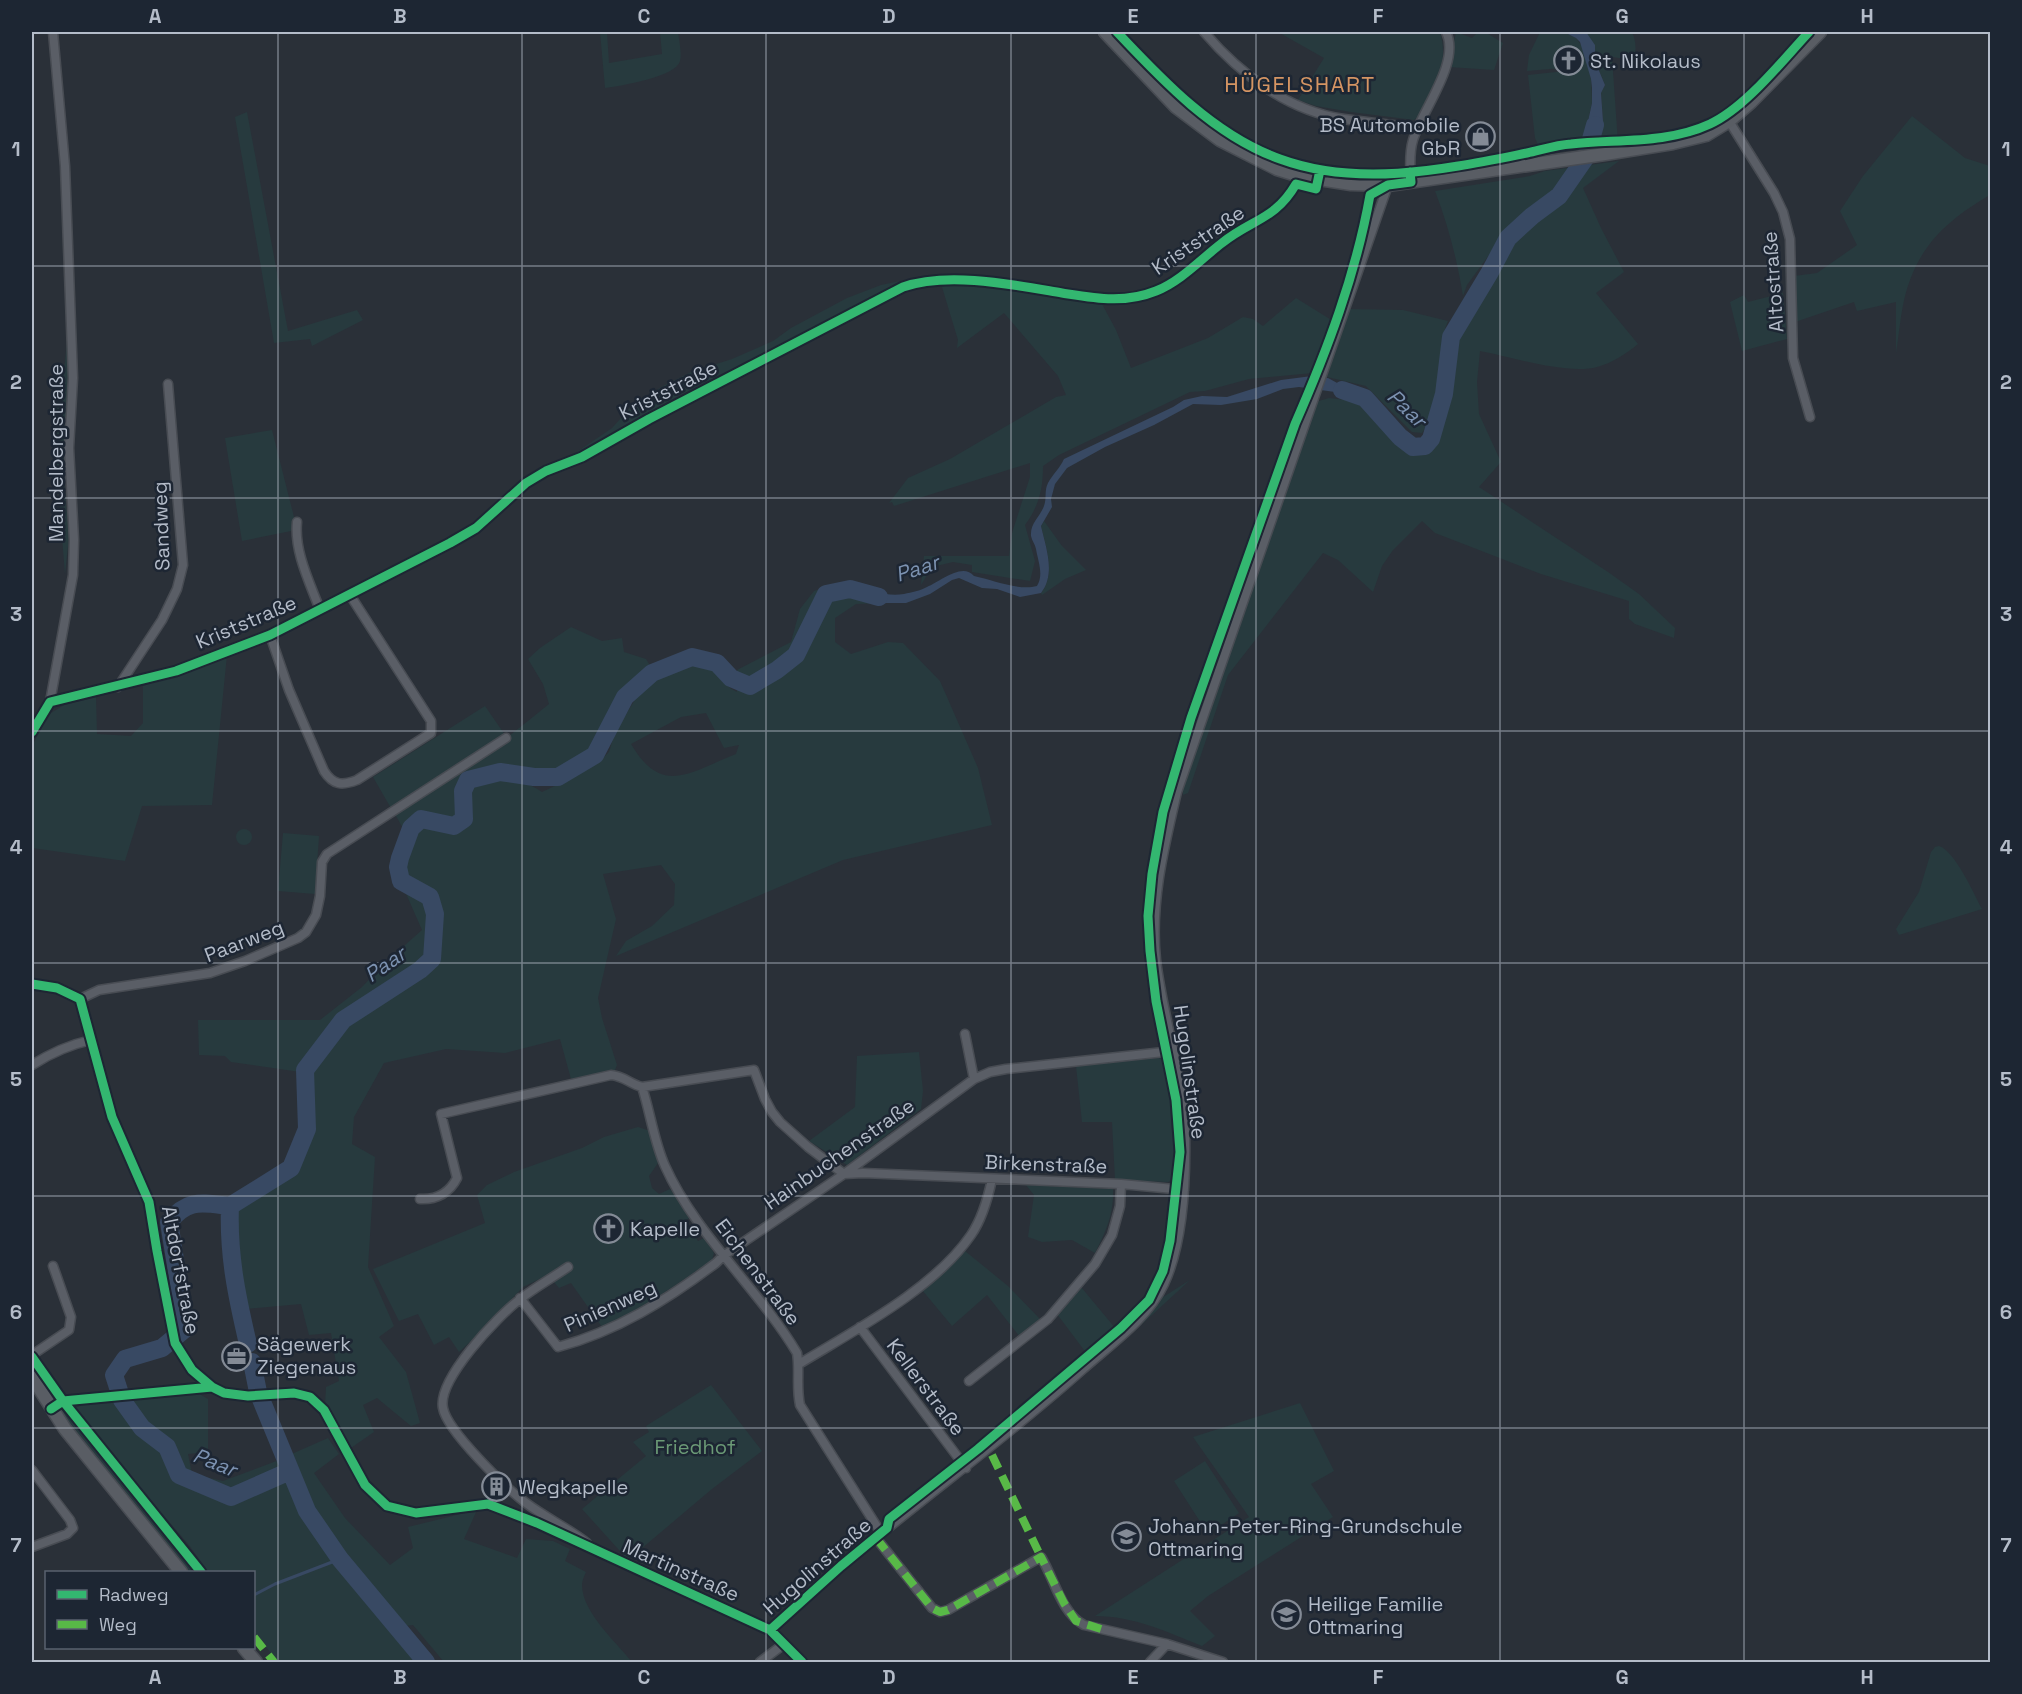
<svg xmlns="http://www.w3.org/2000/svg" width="2022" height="1694" viewBox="0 0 2022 1694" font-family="'Space Grotesk',sans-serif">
	<rect width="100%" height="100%" fill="#2a3038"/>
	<path fill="#273a3e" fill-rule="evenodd" d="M600,32H607L609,63L662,54L660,32H678C679,40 682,53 680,61C676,77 620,86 605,88Z
		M1278,32H1440C1450,64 1433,88 1419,116L1414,120L1351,112L1316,106L1298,100L1324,58Z
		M1456,32L1472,38L1478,32H1485L1503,43L1494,70L1449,67Z
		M1540,32H1564L1576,38L1584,49L1591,79L1592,103L1582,149L1565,140L1539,147L1535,138L1528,75L1565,71L1561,68L1527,71L1529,55Z
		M1586,32H1632C1636,41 1637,51 1633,60L1612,57L1618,143L1599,147L1603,121L1601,92L1605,85L1595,61L1596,54Z
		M247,112L288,331L357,310L363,320L312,346L310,339L274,343L235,117Z
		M1912,116L1965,158L1990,166V195C1954,216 1925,239 1910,280C1901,303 1900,329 1896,353V302L1857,311L1854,302L1795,322L1794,276L1817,273L1857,245L1840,211L1863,176Z
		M1619,161L1583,188L1601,228L1624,272L1596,293L1638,344C1626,354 1612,363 1597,367C1568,375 1511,357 1480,351L1477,382L1479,414L1501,462L1479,487L1608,572L1639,594L1675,628L1674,638L1635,624L1629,619V601L1541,574L1461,543L1435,533L1422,521L1393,550L1382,566L1373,592L1338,560L1323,553L1228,675L1188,793L1183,795V789L1191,759L1306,434L1309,430L1316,404L1319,401L1329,398L1355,401L1374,413L1386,425L1393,438L1413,455L1429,447L1436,436L1449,388L1456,345L1514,245L1497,244L1467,285L1463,296C1457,259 1448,225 1435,191L1530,176L1545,171Z
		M900,281L868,300L671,400L593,446L571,456L612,428L632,406L663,386L691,372L732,359L773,341L791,328L847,298L881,285Z
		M950,284L1050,295L1102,304L1116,330L1131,368L1208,338L1243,317L1253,319L1263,326L1296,298L1333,321L1313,373L1249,379L1205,391L1190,392L1059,455L1043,466C1043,489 1039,506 1025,525L1035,561L1030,581L972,572V565L953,562L932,567L921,585L924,556H1009L1012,533L1030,477V463L894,506L892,502L889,503L908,478L950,459L1056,397L1066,395L1058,376L1004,313L957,348L958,340L942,287Z
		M1783,293L1787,339L1742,351L1730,302L1744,295L1748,302Z
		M1348,309L1403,310L1448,321C1438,344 1444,358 1440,380C1437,398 1432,418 1422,433L1412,432L1366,386L1327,377Z
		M68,327V374L63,470L69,537L65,574L53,426L65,362Z
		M272,430L294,517L291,531L242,541L225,438Z
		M1044,521L1062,546L1086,570L1065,579L1042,595L1041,593C1056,574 1046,547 1041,526Z
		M842,582L858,587L852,594L880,603L856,604L835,618V642L851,654L888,642L903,643L940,681L978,768L992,825L843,860L616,956L626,941L652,926L674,905L675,884L661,865L603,874L616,919L598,998L602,1018L617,1065L615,1070L571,1079L560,1039L505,1053L446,1049L384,1063L354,1117L352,1144L375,1157L368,1267L394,1326L379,1337L406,1372L420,1423L411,1426L377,1398L363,1405L374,1432L348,1450L325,1406L326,1387L339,1381L331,1333L309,1335L301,1304L246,1309L236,1256L231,1214C252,1199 277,1186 295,1167C314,1147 314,1090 308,1065L300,1072L231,1062L225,1056L199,1055L198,1020H320L362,987L387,961L422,930L404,889C425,894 426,898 432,918L442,914L438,895L412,879L404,871L407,851L421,825H430L456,834C483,820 464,805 473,784C504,778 514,774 542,792L578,775L604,757L609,752L615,732L641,690L654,677L673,668L695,662L711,666L730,688L737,692V670L791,642L800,609L814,591ZM706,713L724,748L739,745L736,754C690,772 662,797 631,744L681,717Z
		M571,627L602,641L622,638L624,652L646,659L651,667L624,693L593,750L556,770L537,774L513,767L470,777L460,787L459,818L449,822C425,814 422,812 405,832L395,814C449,780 500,745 549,704L543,684L528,659L540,648Z
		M227,655L212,805L142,806L125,861L32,848V746L46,719L51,713L64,705L96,697L97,734L131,736L143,723V686Z
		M485,706L505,735L392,810L373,777Z
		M236 837a8 8 0 1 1 16 0a8 8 0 1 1-16 0Z
		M283,833L319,836L315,894L278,891Z
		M1939,846C1955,851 1974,894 1982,909L1899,935L1896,929L1919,892L1931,852L1935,847Z
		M919,1052L923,1091L921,1109L847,1165L809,1141L855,1107L857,1056Z
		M1159,1058L1165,1062C1174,1100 1177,1138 1177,1177L1168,1182L1115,1180L1112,1122H1082L1076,1066Z
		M638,1127L650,1131L658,1163L649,1176L652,1188L659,1194L670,1189L691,1217L685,1221L698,1241L704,1238L714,1253L712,1260C676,1285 642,1309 602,1327L571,1283L559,1288L548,1275L523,1287L482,1331L459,1352L449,1337L434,1345L418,1314L399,1321L373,1269L485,1223L477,1195L487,1185L514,1172L582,1148L604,1137Z
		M1026,1185L1113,1189C1114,1214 1106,1231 1095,1253L1072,1240L1042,1242L1028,1237L1034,1195Z
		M965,1251L1008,1286L1040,1319L1020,1337L987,1295L952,1326L922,1290Z
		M1190,1280L1140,1326L1160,1299Z
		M1081,1287L1116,1329L1087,1354L1057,1314Z
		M711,1385L762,1451L712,1489L628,1560L582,1509L646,1456L633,1442L649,1432L646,1426Z
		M196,1392L208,1399V1452L188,1454L192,1474L223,1481L279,1460L306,1525L417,1662H278L254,1632V1572H208L189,1545L72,1409L105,1397Z
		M1300,1403L1334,1471L1311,1484L1333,1517L1208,1596L1190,1611L1215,1636L1202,1646C1167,1632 1134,1616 1095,1616L1249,1517L1193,1437Z
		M65,1411L195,1572H185L59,1413Z
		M328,1438L339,1454L314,1473L345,1518L390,1565L413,1548L408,1527L477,1510L464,1539L517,1558L526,1539L553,1541L570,1549L565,1561L586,1572C584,1576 582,1581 582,1585C582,1612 616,1642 632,1662H444L413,1625L396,1627L346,1567L317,1526L287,1456Z
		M1205,1461L1239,1513L1208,1534L1174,1481Z"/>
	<path fill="#384963" d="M1564,32H1586L1595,45V61L1605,85L1601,93L1603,121L1599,147L1582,149L1592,103V88L1591,79L1580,42L1576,38Z
		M1312,376L1328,378L1365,398L1335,392L1299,387L1283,389L1257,399L1221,405L1193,404L1154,425L1105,447L1067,468L1055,484L1051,499L1052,507L1041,526C1046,548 1056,574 1041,593L1020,597L997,589L982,588L959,578L952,580L930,594L906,603H880L852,594L858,587C873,591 888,597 904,594C912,592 920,591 927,587C940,582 962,562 974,576C993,580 1019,591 1037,586C1044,575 1038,561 1036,549C1035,544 1032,541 1031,536C1030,523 1040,517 1044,506C1047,498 1044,491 1048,483C1053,474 1060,468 1064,459L1173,407L1184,400L1202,396L1227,397L1281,380Z"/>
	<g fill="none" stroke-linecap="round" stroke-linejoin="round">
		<path stroke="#384963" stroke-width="3" d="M254,1595L275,1584L340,1559"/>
		<path stroke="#384963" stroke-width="18" d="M1342,390L1365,398L1400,437L1413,447L1425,446L1431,439L1444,394L1451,337L1490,272L1508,238L1532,216L1559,196L1586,157L1595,125
			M230,1206C202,1203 188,1198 169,1222L186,1328L162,1348L125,1359L114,1375L122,1400L142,1428L167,1447L179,1475L231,1497L290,1471
			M248,1344C237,1297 228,1255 230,1206L291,1168L307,1129L305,1070L343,1020L420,970L432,959L435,914L430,897L401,881L398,867L400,858L411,828L421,819L454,826L464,819L463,791L468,780L500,772L534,777H558L595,755L625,697L652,673L692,657L717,663L731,678L750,686L777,670L796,655L826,594L850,589L879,597
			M252,1362L258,1392L307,1511L340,1559L426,1662"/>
		<defs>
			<path id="minor" d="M1204,32C1240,74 1288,111 1344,119C1369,123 1393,124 1417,129
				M1729,121L1774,193L1783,212L1790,239L1793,358L1810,417
				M1411,182C1410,169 1409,153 1413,140C1422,110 1461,62 1446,32
				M297,522C294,552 310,583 320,610
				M270,635L289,690L324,771C333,785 342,786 357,780L431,733V721L350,595
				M118,687L162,620L177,589L183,565L168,384
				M50,702L176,671L270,635L450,543L476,528L526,483L546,471L582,457L649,419L903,287C948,271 1015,285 1061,293C1094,298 1124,304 1156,291C1183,280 1202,256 1226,240C1259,218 1281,215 1300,176
				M32,732L50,702L73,575L74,540L69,448L73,378L65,166L53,32
				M32,984L57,988L80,999L112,1117L149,1202L157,1251L175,1343L192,1370L212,1387L224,1393L248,1396L294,1393L310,1397L324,1410L365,1485L387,1506L416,1513L488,1504L537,1523L770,1630L802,1662
				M80,999L99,990L210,973L245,961L298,938L306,932L316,915L320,896L322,862L327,854L506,738
				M965,1034L974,1079
				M32,1065C51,1053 68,1045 91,1040
				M642,1087L754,1070L765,1099L772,1112L780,1122L808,1147L844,1174L863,1173L1121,1184L1184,1190
				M420,1199C437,1200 450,1192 457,1178L441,1114L611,1075C624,1076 630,1084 642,1087C650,1111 654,1142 665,1166C696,1235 758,1288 797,1353C800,1370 796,1387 800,1405L881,1533
				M568,1267C552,1278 534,1288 519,1300C497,1317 437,1380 443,1408C447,1431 506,1488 526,1503C546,1518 568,1528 587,1543
				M520,1298L558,1347C617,1331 667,1300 716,1263L723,1256L844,1174L974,1079L990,1072L1006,1069L1173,1051
				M860,1327L966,1468
				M32,1355L69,1330L71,1317L53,1266
				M799,1364C855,1330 934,1289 971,1235C982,1219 988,1198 992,1179
				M969,1381L1048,1319L1095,1264L1112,1235L1120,1206L1121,1184
				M32,1470L70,1520L73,1528L67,1534L32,1547
				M876,1538L932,1608L940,1612L948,1610L1041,1557C1054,1578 1061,1613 1084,1625L1167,1644L1223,1662
				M770,1630C794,1608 818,1585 843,1565C922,1498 1005,1439 1082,1370C1111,1344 1147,1320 1164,1284C1184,1241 1186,1180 1185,1133C1183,1074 1163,1018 1156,960C1150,903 1164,847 1177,792L1388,185
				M760,1662L784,1644
				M1150,1662L1167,1644"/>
			<path id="secondary" d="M1105,32L1176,107L1220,140L1277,169L1300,176L1351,184L1388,185L1605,154L1673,143L1706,135L1729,121L1751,102L1820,32
				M32,1377L65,1429L181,1572
				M244,1648L256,1662"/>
		</defs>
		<use href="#minor" stroke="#484c53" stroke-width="11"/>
		<use href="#secondary" stroke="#484c53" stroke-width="15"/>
		<use href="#minor" stroke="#5a5e66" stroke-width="8"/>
		<use href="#secondary" stroke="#595d64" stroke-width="12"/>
		<path stroke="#58b947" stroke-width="8" stroke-dasharray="15 8" stroke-linecap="butt" d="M992,1455L1041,1557
			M876,1538L932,1608L940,1612L948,1610L1041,1557L1064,1603L1076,1621L1101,1629
			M254,1637L274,1662"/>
		<defs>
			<path id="cycleway" d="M1117,32C1163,81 1215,136 1280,159C1359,188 1446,169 1527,153C1541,150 1556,145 1571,144C1617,139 1667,144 1710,124C1745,108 1782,61 1809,32
				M32,732L50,702L176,671L270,635L450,543L476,528L526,483L546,471L582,457L649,419L903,287C948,271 1015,285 1062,293C1094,298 1124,304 1156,291C1181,281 1201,259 1222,243C1252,219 1275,220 1296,184L1316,189L1320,170
				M32,984L57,988L80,999L112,1117L149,1202L157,1251L175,1343L192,1370L212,1387L224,1393L248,1396L294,1393L310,1397L324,1410L365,1485L387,1506L416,1513L488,1504L537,1523L770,1630L802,1662
				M32,1357L63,1401L201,1572
				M51,1409L63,1401L212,1387
				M770,1630L841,1566L887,1528L889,1519L978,1449L1121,1328L1149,1300L1163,1271L1170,1241L1180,1152L1176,1100L1156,1001L1150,951L1148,916L1152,874L1163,812L1191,718L1295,424C1327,351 1356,274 1370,195L1388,185L1411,182L1410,172"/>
		</defs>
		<use href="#cycleway" stroke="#1d2633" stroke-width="13"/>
		<use href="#cycleway" stroke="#33b770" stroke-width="9"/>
	</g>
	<path fill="none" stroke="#b4bcc9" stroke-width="1.5" stroke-opacity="0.55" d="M278,32V1662M522,32V1662M766,32V1662M1011,32V1662M1256,32V1662M1500,32V1662M1744,32V1662M32,266H1990M32,498H1990M32,731H1990M32,963H1990M32,1196H1990M32,1428H1990"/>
	<defs>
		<symbol id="church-ring" viewBox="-11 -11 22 22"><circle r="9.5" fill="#1d2633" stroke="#848b96" stroke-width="1.5"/><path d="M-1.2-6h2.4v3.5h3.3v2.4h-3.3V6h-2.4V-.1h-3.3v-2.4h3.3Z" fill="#848b96"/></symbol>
		<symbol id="shop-ring" viewBox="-11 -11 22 22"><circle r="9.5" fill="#1d2633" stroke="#848b96" stroke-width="1.5"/><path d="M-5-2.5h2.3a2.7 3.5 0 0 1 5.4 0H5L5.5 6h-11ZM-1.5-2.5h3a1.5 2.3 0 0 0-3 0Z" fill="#848b96"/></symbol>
		<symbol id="office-ring" viewBox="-11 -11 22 22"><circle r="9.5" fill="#1d2633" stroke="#848b96" stroke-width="1.5"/><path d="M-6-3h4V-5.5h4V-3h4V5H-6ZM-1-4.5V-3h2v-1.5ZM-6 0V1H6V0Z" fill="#848b96"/></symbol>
		<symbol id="building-ring" viewBox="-11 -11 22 22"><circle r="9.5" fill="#1d2633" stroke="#848b96" stroke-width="1.5"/><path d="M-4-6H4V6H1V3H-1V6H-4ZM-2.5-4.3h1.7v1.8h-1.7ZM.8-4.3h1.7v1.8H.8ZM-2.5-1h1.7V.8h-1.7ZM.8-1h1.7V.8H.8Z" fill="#848b96"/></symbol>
		<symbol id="school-ring" viewBox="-11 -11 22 22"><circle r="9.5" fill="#1d2633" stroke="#848b96" stroke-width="1.5"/><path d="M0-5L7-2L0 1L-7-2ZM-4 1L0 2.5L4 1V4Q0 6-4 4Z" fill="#848b96"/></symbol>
	</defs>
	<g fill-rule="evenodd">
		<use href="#church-ring" x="1552" y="44" width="33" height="33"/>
		<use href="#shop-ring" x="1464" y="120" width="33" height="33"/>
		<use href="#church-ring" x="592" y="1212" width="33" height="33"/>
		<use href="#office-ring" x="220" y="1340" width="33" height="33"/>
		<use href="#building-ring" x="480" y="1470" width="33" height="33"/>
		<use href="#school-ring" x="1110" y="1520" width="33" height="33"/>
		<use href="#school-ring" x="1270" y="1598" width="33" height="33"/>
	</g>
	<g text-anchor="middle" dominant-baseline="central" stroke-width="5" stroke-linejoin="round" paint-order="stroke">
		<g font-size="20" fill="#b4bcc9" stroke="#1d2633" text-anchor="start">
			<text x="1590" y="61">St. Nikolaus</text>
			<text x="1460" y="125" text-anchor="end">BS Automobile<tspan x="1460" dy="23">GbR</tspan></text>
			<text x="630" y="1229">Kapelle</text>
			<text x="257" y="1344">Sägewerk<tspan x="257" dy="23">Ziegenaus</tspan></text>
			<text x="518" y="1487">Wegkapelle</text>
			<text x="1148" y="1526">Johann-Peter-Ring-Grundschule<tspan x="1148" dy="23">Ottmaring</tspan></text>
			<text x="1308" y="1604">Heilige Familie<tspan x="1308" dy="23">Ottmaring</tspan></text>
		</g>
		<g font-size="20" fill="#b4bcc9" stroke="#1d2633">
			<text transform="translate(1198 240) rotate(-34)">Kriststraße</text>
			<text transform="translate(1773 282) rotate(-94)">Altostraße</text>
			<text transform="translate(668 390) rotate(-27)">Kriststraße</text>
			<text transform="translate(56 453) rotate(-90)">Mandelbergstraße</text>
			<text transform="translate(161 526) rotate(-92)">Sandweg</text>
			<text transform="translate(246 622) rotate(-23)">Kriststraße</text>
			<text transform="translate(244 941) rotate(-21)">Paarweg</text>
			<text transform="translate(1190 1072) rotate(82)">Hugolinstraße</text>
			<text transform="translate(839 1154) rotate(-35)">Hainbuchenstraße</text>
			<text transform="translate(1046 1164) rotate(2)">Birkenstraße</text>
			<text transform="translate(181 1270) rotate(79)">Altdorfstraße</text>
			<text transform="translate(758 1272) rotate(53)">Eichenstraße</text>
			<text transform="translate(610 1306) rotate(-24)">Pinienweg</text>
			<text transform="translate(926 1387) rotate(53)">Kellerstraße</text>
			<text transform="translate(817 1566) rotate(-41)">Hugolinstraße</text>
			<text transform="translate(681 1570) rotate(24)">Martinstraße</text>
		</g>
		<g font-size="20" fill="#6b9a76" stroke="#1d2633">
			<text x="695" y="1447">Friedhof</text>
		</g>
		<g font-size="21" font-style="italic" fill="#7c92b1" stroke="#1d2633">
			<text transform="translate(1407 408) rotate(44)">Paar</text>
			<text transform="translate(917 568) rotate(-18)">Paar</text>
			<text transform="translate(385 964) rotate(-35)">Paar</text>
			<text transform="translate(215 1462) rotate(22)">Paar</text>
		</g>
		<g font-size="22" letter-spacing="1.5" fill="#d59563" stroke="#1d2633">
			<text x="1300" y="84">HÜGELSHART</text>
		</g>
	</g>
	<rect width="2022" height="1694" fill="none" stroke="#1d2633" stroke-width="66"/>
	<rect x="45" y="1571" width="210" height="78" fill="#1d2633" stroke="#59626f" stroke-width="1.5"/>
	<rect x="57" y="1590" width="30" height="9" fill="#33b770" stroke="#59626f" stroke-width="1.5"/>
	<text x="99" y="1601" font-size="18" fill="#b4bcc9">Radweg</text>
	<rect x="57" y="1620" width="30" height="9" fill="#58b947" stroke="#59626f" stroke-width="1.5"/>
	<text x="99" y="1631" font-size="18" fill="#b4bcc9">Weg</text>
	<rect x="33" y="33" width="1956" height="1628" fill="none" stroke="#b4bcc9" stroke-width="2"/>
	<g font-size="20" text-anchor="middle" font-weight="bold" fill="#b4bcc9">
		<text x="155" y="23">A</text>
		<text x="400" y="23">B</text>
		<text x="644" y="23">C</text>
		<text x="889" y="23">D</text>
		<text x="1133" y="23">E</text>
		<text x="1378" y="23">F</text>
		<text x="1622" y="23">G</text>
		<text x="1867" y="23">H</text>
		<text x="16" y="156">1</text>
		<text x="2006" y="156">1</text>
		<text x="16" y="389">2</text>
		<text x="2006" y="389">2</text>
		<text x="16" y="621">3</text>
		<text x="2006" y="621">3</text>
		<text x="16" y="854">4</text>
		<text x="2006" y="854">4</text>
		<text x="16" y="1086">5</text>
		<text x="2006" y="1086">5</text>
		<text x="16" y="1319">6</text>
		<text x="2006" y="1319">6</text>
		<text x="16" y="1552">7</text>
		<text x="2006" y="1552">7</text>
		<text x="155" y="1684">A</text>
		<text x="400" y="1684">B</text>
		<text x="644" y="1684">C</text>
		<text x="889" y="1684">D</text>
		<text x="1133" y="1684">E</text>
		<text x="1378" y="1684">F</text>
		<text x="1622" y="1684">G</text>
		<text x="1867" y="1684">H</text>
	</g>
</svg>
